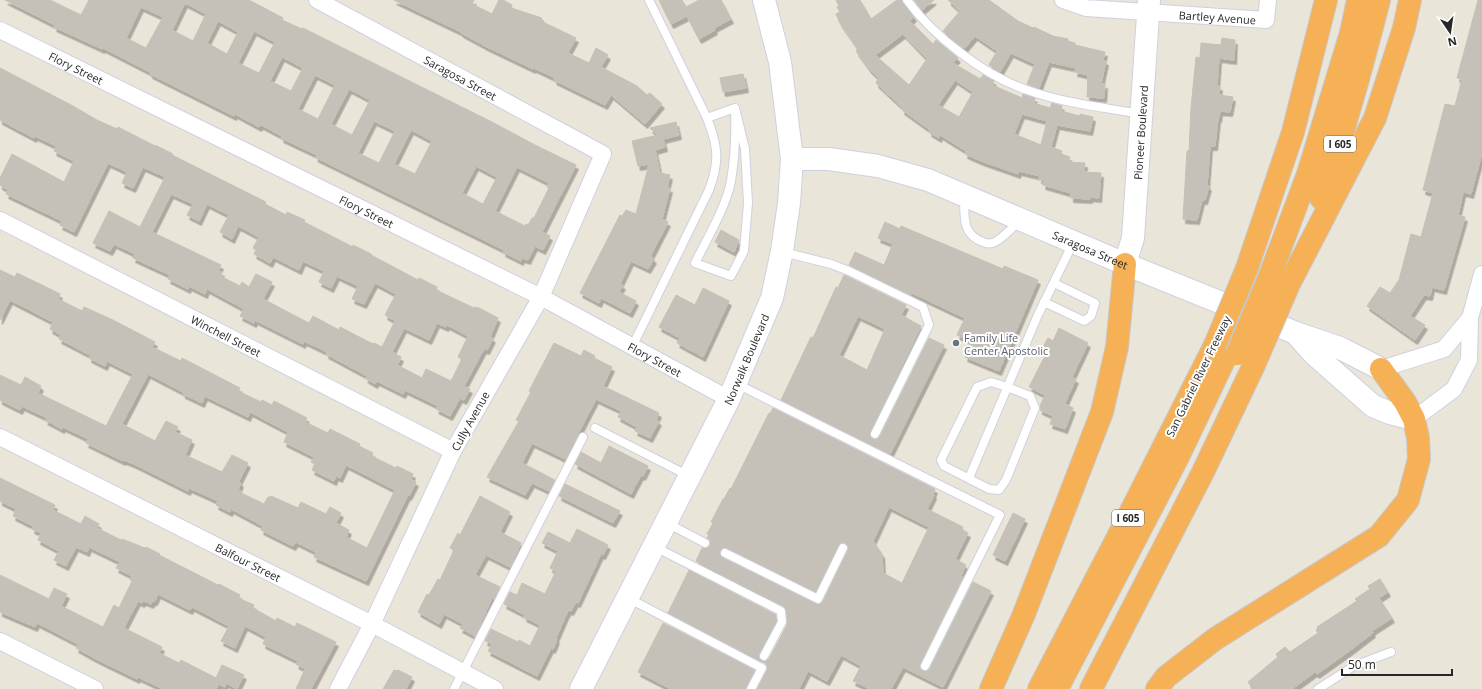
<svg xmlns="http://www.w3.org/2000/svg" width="1482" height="689" viewBox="0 0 1482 689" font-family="'Open Sans',sans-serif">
	<defs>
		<filter id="shadow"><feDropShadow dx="2.5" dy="4.5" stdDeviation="0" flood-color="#0004"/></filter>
	</defs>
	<rect width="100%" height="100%" fill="#eae5d9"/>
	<path fill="#c5c1b9" stroke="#c4c1b3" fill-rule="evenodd" filter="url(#shadow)" d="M5,0H50L81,15L89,0H249L283,18L282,20L302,29L303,28L331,42L492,122L533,144L576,165L542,232L550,236L543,250L535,246L528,260L522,258L521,261L503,252L504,250L315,157L317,155L281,138L282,136L261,125L259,127L235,114L234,116L150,74V72L103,48L102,49L54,27L55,25ZM185,3L206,14L193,41L172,30ZM141,7L163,17L146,48L126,38ZM218,21L238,32L227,54L207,43ZM254,31L275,42L259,73L238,63ZM282,57L303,68L291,91L270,81ZM315,75L335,85L318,119L298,109ZM349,89L370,100L352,135L331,124ZM374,121L395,131L379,163L358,153ZM411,130L432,141L415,174L394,164ZM476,166L497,177L483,204L462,193ZM517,167L549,183L547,187L549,188L534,218H532L528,225L526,224L525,226L495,211Z
		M394,0H474L472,4L492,14L499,0H503L512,5L511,8L542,18L541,19L544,21L543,22L576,38L568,53L589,63L596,48L608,55L601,67L637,86L647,95L650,93L662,104L645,124L611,95L605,105L554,80L555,78L534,68L533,69L487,47L461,33V32Z
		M659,0H682L686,7L699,0H721L731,19L714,28L715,30L699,39L687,16L671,24Z
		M836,0H860L871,19L897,0H902L903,3L914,17L910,21L933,44L936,40L958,58L953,63L980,79L983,75L994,81L992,85L1022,98L1023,94L1035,98L1033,103L1050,108L1052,103L1062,106L1061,111L1080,116V114L1093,117L1090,131L1057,125L1051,147L1062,151L1061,154L1070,157L1068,162L1085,163L1084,172L1101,173L1099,198L1090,197V199L1071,198V193L1043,185L1044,181L1039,179L1040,176L1019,171L1018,174L981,161L965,154L966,151L940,135L939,138L929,132L930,130L902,110L903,108L877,84L876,82L879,78L870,70L856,51L858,49L840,23L836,14L840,12L837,7L839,6ZM903,34L927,59L909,85L875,55ZM955,80L973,92L959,117L938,105ZM1022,114L1047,121L1041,145L1014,134Z
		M914,0H934L922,10Z
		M948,0H989L1018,21L1033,28L1034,27L1053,36L1068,39V41L1075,43V45L1105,52L1103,60L1106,61L1101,84H1105L1104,98L1087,97L1088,75L1075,72L1076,68L1049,62L1039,88L1027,84L1035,64L1011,53L1000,72L989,65L997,51L975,36L964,49L943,31L960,11Z
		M1478,0H1482V153L1471,194L1464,192L1463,193L1458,215L1465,217L1444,290L1432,287L1430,296L1424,295L1410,316L1425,325L1415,340L1367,306L1380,287L1390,293L1399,280L1411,234L1421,237L1433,193L1423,190L1445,104L1455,106L1462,79L1457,78Z
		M1222,38L1235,40L1234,60L1219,58L1217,86H1220L1219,95L1233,97L1230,112L1220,111L1219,118H1218L1215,146H1210L1207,186H1209L1205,200H1202L1197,220L1183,219L1187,151H1189L1191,108L1196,57L1200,58L1201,43L1221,45Z
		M0,68L73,106L97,120L117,129L118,127L155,146V145L173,154L172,155L266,202L265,204L286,215L287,212L305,220L304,222L353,247V245L371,254V255L418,280L419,278L437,287L436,290L474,308L475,307L479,308L498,318L490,337L493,338L487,350L484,349L464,386L470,389L464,400L460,398L450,416L436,409L438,406L405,390L403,394L377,381L375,384L365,378L367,376L326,354L327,352L304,341L303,344L255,320L254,323L240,316L244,309L207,289L205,294L189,286L188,289L168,279L170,275L133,258L135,254L114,244L110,251L93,243L109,211L140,227L165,177L143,167L133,188L122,183L127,172L108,163L74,232L60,225L62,221L6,194L8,190L0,185V178L12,154L64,182L74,161L54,151L56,146L35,136L34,138L0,120ZM171,194L193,204L187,215L199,221L207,204L229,215L220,232L232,239L238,226L259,237L253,248L256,250L254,254L270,263L273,257L299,270L303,261L324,271L319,282L331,288L337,276L358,286L352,299L364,304L375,283L396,294L385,315L395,321L382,347L374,343L373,344L340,327L339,330L313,316L309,323L263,299L272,282L256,274L249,287L242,282L240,286L220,276L222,272L218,271L221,265L152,232ZM437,323L446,327L447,325L468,336L458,357L462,359L451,381L426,369L422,378L397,365L401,357L392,352L404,328L429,340Z
		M743,74L746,88L723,92L720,78Z
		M676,122L679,135L663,139L665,147L655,150L660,173L670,175L667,188H670L662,219L668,222L651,255L652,256L651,257L654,259L648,269L631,261L620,284L623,285L619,292L636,301L630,313L601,298L599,303L580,293L620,215L622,216L626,210L636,214L649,164L638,166L632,141L658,135L650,128Z
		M885,222L900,229L901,226L1003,269L1004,266L1038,280L999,371L965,357L971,341L957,335L965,318L912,293L911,295L849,265L855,252L884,265L893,244L878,238Z
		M721,230L739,240L734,252L715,242Z
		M0,270L15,277L17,273L44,286L60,294L58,299L82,311L84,307L113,320L155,342L152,347L181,361L182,358L240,388L238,391L261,402L262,400L272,405L274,401L307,418L305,422L328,433L330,429L360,444L359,446L373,453L371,456L396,468L397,466L413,474L411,479L416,482L409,496L408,495L366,581L314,557L316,552L296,542L293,546L261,530L263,526L231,509L230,512L216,505L218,501L189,488L188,491L134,464L124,460L123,461L86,443L88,439L63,427L62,429L45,420L47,418L22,406L20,410L0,400V375L21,385L25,377L41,386L38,393L106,426L133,374L107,361L105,366L89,358L90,355L59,339L61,335L50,329L53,322L10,300L0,320ZM148,374L183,392V394L202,403L205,396L248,417L250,412L288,432L284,442L314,457L311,462L315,464L312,470L334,481L336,476L340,478L346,465L395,490L367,548L346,537L349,530L336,523L341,513L330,507L326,514L301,502L298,508L271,496L270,497H268L264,504L241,493L242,492L238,490L241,483L239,481L248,463L232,455L222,472L185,455L192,440L175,432L178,427L166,421L155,441L122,424Z
		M844,275L906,305L901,315L921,326L870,432V435L872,439H876L880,436L929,338L944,345L890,454L781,400L811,337L813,338L836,287L838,288ZM858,316L885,329L867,370L839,355Z
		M703,288L729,301L703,357L677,343L680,338L659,327L676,295L695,305Z
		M1059,328L1088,343L1072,377L1076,379L1065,403V404L1073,408L1065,429L1050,424L1053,416L1040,410V406L1045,395L1029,387L1047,352L1042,349L1048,338L1053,341Z
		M554,343L581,356L584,350L595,356L594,358L612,367L603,386L659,413L656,420L659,421L650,438L635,431L637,427L618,417L621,411L596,399L565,459L532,443L522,463L555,480L549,491L532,483L525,495L487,477L519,421L516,420L531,392L529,391Z
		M773,408L935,489L933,494L934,495L927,509L963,527L962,530L968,533L955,559L966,565L961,576L963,577L920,664V667L922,671H926L930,668L973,582L991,591L943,687L903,667L891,689H870L853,681L861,666L841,655L827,681L808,671L799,689H757L767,670V665L765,663L668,613L689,570L776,615V621L759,654V659L761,661H765L769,659L787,625L786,610L784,606L696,561L702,548H708L710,545V540L707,538L709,535L707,534L713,523L711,522L723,499H724L730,488L731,489L769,413L770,414ZM889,507L929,527L902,583L883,573L882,554L873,541ZM842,543L847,545L848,550L823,601L819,604L723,558L720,554L722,549L727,548L815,592L838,546Z
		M609,446L648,466L643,476L641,475L631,494L575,464L581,452L601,463Z
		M0,478L55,505L53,510L81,524L85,516L99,524L97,528L121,540L122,539L145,548L146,547L160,554L159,555L218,585L219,584L240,595L238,598L254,605L253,608L276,621L277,618L295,627L297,623L336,642L311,689H296L305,669L296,664L298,661L263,644L266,637L245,626L235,648L221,641L229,626L192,607L190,610L158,594L155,601H153L151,604L144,601L142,603L138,601L124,628L162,647L159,653L179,663L181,660L216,678L222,665L244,675L237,689L226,683L225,687L219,684L216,689H163L138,677L137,679L96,659L76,648L78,644L37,623L35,627L0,612V575L49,599L54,588L67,594L61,606L103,627L114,605L119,608L132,581L130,580L132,576L116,568L120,562L89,547L87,552L76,547L66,566L54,560L59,551L38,540L41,533L32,529L33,526L13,516L16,509L0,501Z
		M565,484L620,511L613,523L559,496Z
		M480,496L510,512L500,532L521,543L510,567L486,555L475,575L500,587L494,599L492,598L475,636L460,628L463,624L444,614L439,624L418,612L427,594L429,595L438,579L440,580L454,550L450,548L458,533L460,535Z
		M1013,513L1025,519L1005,561L993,555Z
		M577,529L608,545L603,555L601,554L578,603L576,602L571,611L569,610L566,615L556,638L557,639L553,649L551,648L537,676L488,651L492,644L485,641L491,629L518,642L519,640L530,646L540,625L524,617L525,615L504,604L510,592L517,595L522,583L545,594L556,571L550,568L558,551L542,543L548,532L570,543Z
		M1380,579L1388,592L1379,598L1392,618L1372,631L1373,633L1348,652L1317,674L1315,672L1292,689H1253L1248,682L1278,657L1276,654L1285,647L1290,652L1318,633L1316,630L1318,628L1317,627L1357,601L1355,599L1370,589L1368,586Z
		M663,623L755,670L746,689H671L638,672Z
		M394,670L397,671L398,670L412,677L406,689H383Z"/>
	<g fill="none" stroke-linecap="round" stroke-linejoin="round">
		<defs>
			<path id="lane" d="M907,0C933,36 985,76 1027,90C1063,103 1102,107 1140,114
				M707,118L735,108C736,133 735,157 731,181C726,207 707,239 695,263L731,276L744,251L748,203L745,149L735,108
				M964,197C965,216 961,234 983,242C987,244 991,244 995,242C1003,238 1012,228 1019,221
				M783,252L831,264L849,271L923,307L929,325L875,434
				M1044,302L1084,321L1091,316L1095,303L1054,283
				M632,347L709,190C720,161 718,146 707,118L649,0
				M991,382L1007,387L1030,396L1035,408L1006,480L999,490L989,489L944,466L941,460L977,387Z
				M737,384L1000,515L925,666
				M595,428L689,476
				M969,478L1037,317L1073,243
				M667,523L705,543
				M655,547L781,611L782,622L764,656
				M725,553L818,599L843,548
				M628,598L762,668L751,689
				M454,689L583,437
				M1318,689L1354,666L1391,652"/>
			<g id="street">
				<path id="s1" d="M317,0L603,154L541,297L453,451L372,624L338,689"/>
				<path id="s2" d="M1063,0L1086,8L1266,20L1268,0"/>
				<path id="s3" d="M0,30L541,297L729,399"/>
				<path id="s4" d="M0,220L453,451"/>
				<path d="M1381,369L1444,349L1470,318"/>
				<path d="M1414,419L1454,389L1469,360L1470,318L1482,274"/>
				<path id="s5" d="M0,437L372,624L495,689"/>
				<path d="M0,641L95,689"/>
			</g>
			<g id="secondary">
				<path id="s6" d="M792,159H829L878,166L928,180L1125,264L1296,333L1340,348L1381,369"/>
				<path id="s7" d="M1125,264L1133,238L1149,0"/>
				<path d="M1296,334L1314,354L1373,406L1390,413L1414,419"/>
				<path id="s8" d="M581,689L729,399L772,298L782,251L789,203L792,159L780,62L764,0"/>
			</g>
			<path id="highway" d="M1321,198C1344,133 1362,67 1379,0
				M1247,268L1293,132L1326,0
				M1269,278L1308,174L1351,33L1358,0
				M1289,284L1375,118L1404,28L1410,0
				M991,689L1024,614L1102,412L1117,347L1125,264
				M1039,689L1123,527L1215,345
				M1057,689L1177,459L1225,358
				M1091,689L1203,472L1254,365
				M1157,689L1166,677L1215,639L1379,536L1408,500L1419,459L1418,438L1414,419L1405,402L1381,369"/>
		</defs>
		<use href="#lane" stroke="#cfd0e0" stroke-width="10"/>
		<use href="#street" stroke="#cfd0e0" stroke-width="18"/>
		<use href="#secondary" stroke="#cfd0e0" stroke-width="24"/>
		<use href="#highway" stroke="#c7c7c7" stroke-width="24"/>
		<use href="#lane" stroke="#fff" stroke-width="8"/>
		<use href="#street" stroke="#fff" stroke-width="16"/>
		<use href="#secondary" stroke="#fff" stroke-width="22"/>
		<use href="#highway" stroke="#f6b157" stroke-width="22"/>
		<defs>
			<path id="highway-bridge" d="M1215,345L1247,268
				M1237,354L1269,278
				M1254,365L1289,284"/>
		</defs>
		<use href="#highway-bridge" stroke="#c7c7c7" stroke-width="24" stroke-linecap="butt"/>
		<use href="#highway-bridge" stroke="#f6b157" stroke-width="22"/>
	</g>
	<circle fill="#6b7280" stroke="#fff" stroke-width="1.5" cx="956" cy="343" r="4"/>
	<g text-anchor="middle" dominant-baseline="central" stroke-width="4" stroke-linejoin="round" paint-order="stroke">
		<g fill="#fff" stroke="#686868" stroke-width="1">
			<rect x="1324" y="136" width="32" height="16" rx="3"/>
			<rect x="1112" y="510" width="32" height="16" rx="3"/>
		</g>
		<g font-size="10" font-weight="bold" fill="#272727">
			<text x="1340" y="144">I 605</text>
			<text x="1128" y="518">I 605</text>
		</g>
		<g font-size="11" fill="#272727" stroke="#fff">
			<text stroke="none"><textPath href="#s2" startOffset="156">Bartley Avenue</textPath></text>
			<text stroke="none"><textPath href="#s3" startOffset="85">Flory Street</textPath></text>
			<text stroke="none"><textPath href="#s1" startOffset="163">Saragosa Street</textPath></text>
			<text stroke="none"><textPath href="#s7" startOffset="133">Pioneer Boulevard</textPath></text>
			<text stroke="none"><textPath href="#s3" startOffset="409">Flory Street</textPath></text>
			<text stroke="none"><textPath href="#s6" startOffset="315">Saragosa Street</textPath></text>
			<text stroke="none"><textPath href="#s4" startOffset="254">Winchell Street</textPath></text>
			<text stroke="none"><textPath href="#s3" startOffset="733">Flory Street</textPath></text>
			<text stroke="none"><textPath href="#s8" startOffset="369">Norwalk Boulevard</textPath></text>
			<text transform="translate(1198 376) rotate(-64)">San Gabriel River Freeway</text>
			<text transform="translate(470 421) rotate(-61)">Cully Avenue</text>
			<text stroke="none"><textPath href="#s5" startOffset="278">Balfour Street</textPath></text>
		</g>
		<g font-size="11" fill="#5b616d" stroke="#fff" text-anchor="start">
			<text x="964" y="337">Family Life<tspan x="964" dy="13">Center Apostolic</tspan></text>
		</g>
	</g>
	<g transform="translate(1450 32) rotate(167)" stroke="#ffffff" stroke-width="3" paint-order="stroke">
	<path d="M0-3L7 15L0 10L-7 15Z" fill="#272727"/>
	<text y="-6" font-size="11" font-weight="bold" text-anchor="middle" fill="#272727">N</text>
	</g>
	<path d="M1342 669v6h110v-6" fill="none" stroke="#272727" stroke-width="2"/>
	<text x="1348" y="669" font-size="12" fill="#272727" stroke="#ffffff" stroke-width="3" paint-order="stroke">50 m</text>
</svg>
